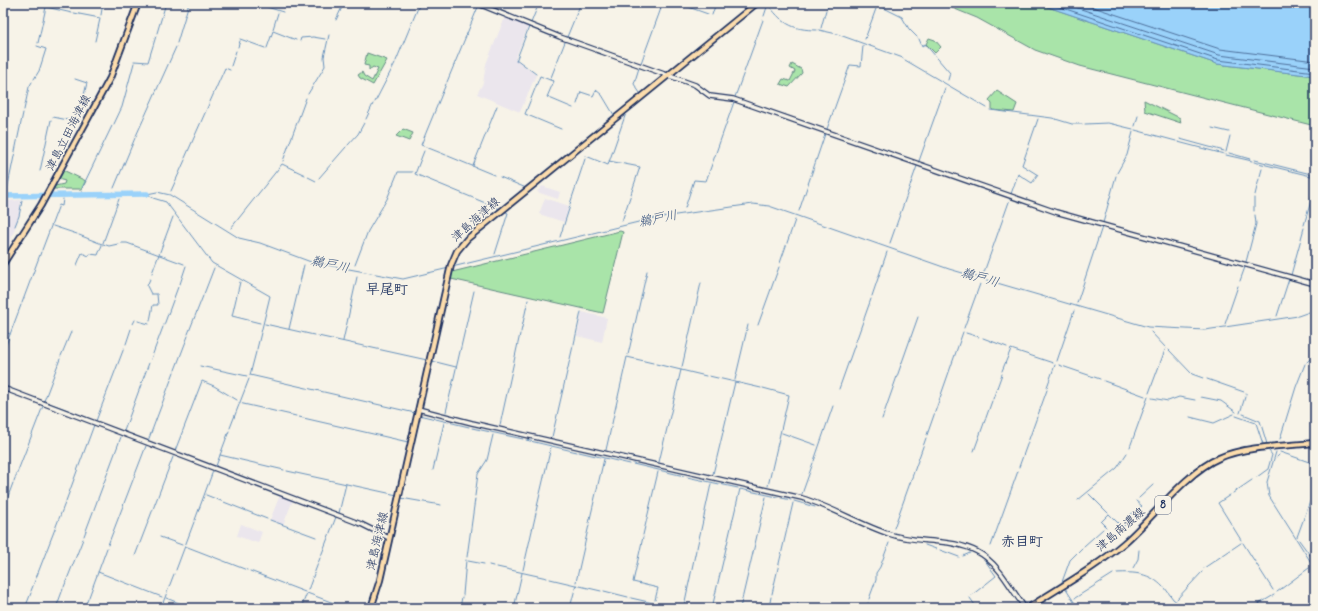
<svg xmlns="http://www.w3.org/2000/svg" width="1318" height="611" viewBox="0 0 1318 611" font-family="Mynerve,'Klee One',sans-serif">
	<rect width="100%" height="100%" fill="#f7f3e8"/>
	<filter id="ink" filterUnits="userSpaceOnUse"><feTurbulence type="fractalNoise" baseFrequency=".025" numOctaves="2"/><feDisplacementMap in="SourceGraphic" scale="8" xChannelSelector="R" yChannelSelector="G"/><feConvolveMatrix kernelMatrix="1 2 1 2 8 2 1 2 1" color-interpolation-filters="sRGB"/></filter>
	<g filter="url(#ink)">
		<path fill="#ebe6ed" d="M505,17L528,27L515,59L536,75L520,112L477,94L483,83L486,64Z
			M542,186L560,192L558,199L537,192Z
			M545,198L569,206L564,222L539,214Z
			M21,200L19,216L10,243L3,252V201Z
			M582,312L607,318L602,342L577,336Z
			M280,495L293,500L283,525L270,520Z
			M241,524L262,532L258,543L237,536Z"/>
		<path fill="#a9e4a9" stroke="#628a84" d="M940,3H1036L1217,64L1315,76V126L1080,66L1035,50L977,18Z
			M929,38L935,40L941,47L935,53L926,44Z
			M367,53L387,60L373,85L360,78L358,75L362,72L364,76L372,81L378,69L373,67L369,70V66L364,65Z
			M792,64L801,69L802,73L789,87L780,84L783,79L790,81L795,71L790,68Z
			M997,91L1017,104L1014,112L992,110V104L989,100Z
			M1144,100L1180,118L1181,123L1145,111Z
			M403,129L413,133L409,141L396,136Z
			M63,170L86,181L82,189H53L55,186L64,184L65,181L58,179Z
			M620,231L623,232L603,313L451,279L452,272Z"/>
		<path fill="#9ad2fa" stroke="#6791bc" d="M1036,3H1315V76L1217,64Z"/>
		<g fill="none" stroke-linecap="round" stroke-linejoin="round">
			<path stroke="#4e709c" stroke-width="1" d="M1048,3L1218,60L1315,72
				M1063,3L1219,55L1315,67
				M1081,3L1220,49L1315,61"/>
			<path stroke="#6791bc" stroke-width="1" d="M268,3L267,7L283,12
				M677,3L708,14
				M767,3C782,23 791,30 817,30
				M874,3L902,17L909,29L917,37
				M827,8L829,3
				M74,13L100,18
				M507,13L512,16
				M101,15L103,3
				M712,15L716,3
				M764,16L767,7
				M336,20L344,3
				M531,23L539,3
				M821,28L826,10
				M273,29L278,13
				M819,30L837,34L903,58
				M157,33L166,3
				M567,37L581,3
				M569,38L592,46
				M240,39L265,48
				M865,39L877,6
				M919,39L922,46L925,44L950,73L948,80
				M95,41L100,19
				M300,41L301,38L313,37L325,39
				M565,42L550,80L554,81L547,97L573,108
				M38,43L46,7L72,13
				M177,43L189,3
				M238,47L240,41
				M267,48L273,31L296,40
				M597,48L639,63
				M516,59L536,74
				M905,60L987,108
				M134,61L148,62L156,36
				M396,61L420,3
				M516,61L529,27
				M641,63L663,3
				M231,66L236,51
				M639,68L634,84L640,93
				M34,79L39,71L46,49L37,46
				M75,79L87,83L81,107
				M550,80L540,76L525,114L561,129
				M447,82L478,7
				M308,94L325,66L324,57L329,35
				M735,97L763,20
				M375,102L395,63
				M577,104L581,92L593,96L596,90L602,95L614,115
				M24,110L29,87L32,82
				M990,110L1052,118L1072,124H1082
				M53,117L78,122L81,110
				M366,119L373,104
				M114,124L122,107L134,63
				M1085,124L1108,123L1133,129
				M1135,126L1138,116
				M1212,128L1229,132
				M827,129L850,65L861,66L863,46
				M1135,130L1176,141
				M136,136L176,47
				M1180,139L1224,151
				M1178,142L1224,154
				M348,145L358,134L364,123
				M1029,145L1038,119
				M424,151L415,174L500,209
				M1226,152L1230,136
				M1229,153L1250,159
				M446,155L421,145L446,84
				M1226,155L1252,161
				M448,156L494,175
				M586,156L608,165L626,113
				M185,158L225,68L230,70
				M1255,160L1315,175
				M283,161L306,98
				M609,161L640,167L622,221
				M919,161L945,88
				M1254,162L1315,177
				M473,166L497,106
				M40,171L51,120
				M1117,173L1127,155L1133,132
				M1260,176L1262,169
				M308,177L316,181
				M500,177L526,188
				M319,178L346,147
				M82,188L112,126
				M114,188L135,138
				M7,190L23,113
				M171,191L185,160
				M82,193V191
				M112,193L113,192
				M147,194L157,192L170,195L239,238L260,243L311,262L403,279L449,268
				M148,194L153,198L166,202L212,263L270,296L257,349
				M1011,194L1018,174L1032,183L1038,175L1022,165L1028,148
				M1255,195L1259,179
				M5,196L6,193
				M1254,198V211
				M570,204L585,159
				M685,208L694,180L706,181L734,102
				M799,211L825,134
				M1103,223L1116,176
				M1304,225L1315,187
				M15,226L19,216L22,201
				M53,226L77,234
				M231,228L282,164L305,175
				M79,235L102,244
				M560,237L570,206
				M103,243L119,199
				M121,243H127L184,264
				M890,243L917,166
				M103,244L109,246L118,244
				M42,250L59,205L62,206L63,199
				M495,254L508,213L504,211
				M1246,262L1256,224L1255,215
				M780,263L795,220
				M77,265L82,253L89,256L90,254L98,255L102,245
				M355,265L368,231L387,199L398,172H412
				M452,267L655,218L753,204L769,206L949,269L1148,327L1205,330L1298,316L1315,310
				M152,273L173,217
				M983,275L1010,199
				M1291,275L1304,228
				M1240,281L1245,267
				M240,282L232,316L260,323
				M180,284L186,266
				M204,294L214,268
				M872,296L887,252
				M22,303L41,252
				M1077,303L1102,227
				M1277,316L1289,279
				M138,321L149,324
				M150,321L153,305H158L157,294H151L147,286L150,279
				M133,324L135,320
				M265,324L314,335
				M1225,324L1238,286
				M164,325L178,287
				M758,325L779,267
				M964,328L980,284
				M289,329L304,265
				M3,331L10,334
				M521,332L528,300
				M1151,332L1166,348
				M966,333L979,337
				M188,334L203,296
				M318,336L427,360
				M983,338L1007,347
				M343,341L357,277
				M126,344L131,329
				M574,344L581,312
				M1169,350L1192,374L1203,378
				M3,353L21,305
				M628,355L647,271
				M61,356L71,332
				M151,359L163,327
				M432,361L456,367
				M1057,361L1074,311
				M1307,362L1315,354
				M656,364L706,376
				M1059,365L1100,379
				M200,366L247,376
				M682,367L701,283
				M175,370L188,336
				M1002,371L1011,349L1053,363
				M250,375L415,413
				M250,375L256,352
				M709,376L761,388
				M1207,379L1244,392
				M735,380L748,325
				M1104,381L1145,396
				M3,386L16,391
				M1047,387L1055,365
				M763,388L789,395L768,486
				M839,389L871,299
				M21,393L68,410
				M1149,393L1165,350
				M1246,393V394
				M1201,397L1221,401L1236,412
				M1152,398L1168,401L1179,397L1195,400
				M993,399L1002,374
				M44,401L60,359
				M239,403L296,416
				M72,412L119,430
				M446,412L474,291
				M1240,413L1245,397
				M1243,414L1260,421L1267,444
				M419,415L469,427
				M1038,415L1047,390
				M1236,416L1256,423L1263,444
				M299,417L408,442
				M1190,417L1214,423L1234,414
				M882,419L918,317
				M96,421L124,348
				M500,425L520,334
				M230,428L249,379
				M472,428L523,439
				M124,431L149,363
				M124,432L171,450
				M782,433L816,445
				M927,435L963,332
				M552,437L573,346
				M1280,439L1296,387L1305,364
				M526,440L577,452
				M148,441L174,372
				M1130,447L1148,397
				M606,450L627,357L653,363
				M175,451L202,381L214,386L237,400
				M974,451L992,401
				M579,452L630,464
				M1276,452L1267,482L1269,496L1314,567
				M1280,452L1315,464
				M220,455L284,470
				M1277,457L1279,455
				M814,461L833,406
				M659,462L681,370
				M633,464L684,476
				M216,466L229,431
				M1019,467L1037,417
				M433,470L444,423
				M287,471L397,495
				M713,474L735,382
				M687,477L738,488
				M1257,477L1268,469L1272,455L1269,451
				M14,481L43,406
				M1233,493L1252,480
				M802,494L813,463
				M1089,494L1108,513
				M206,495L267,519
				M1230,495L1218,503L1241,540
				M475,496L478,474L487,460L493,435
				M401,498L441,505
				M1139,498L1153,485
				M1078,500L1117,468L1127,453
				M66,501L94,425
				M794,501L815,507
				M3,510L13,483
				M536,511L551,447
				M339,513L346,484
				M1129,516L1142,506L1136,501
				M195,520L213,471
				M270,520L316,537
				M589,523L604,459
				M1106,527L1101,522L1109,514L1122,527L1130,521L1128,518
				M894,528L926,438
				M643,535L658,472
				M84,536L121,437
				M160,537L182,545
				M643,537L633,582L658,588L655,600
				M1297,537L1315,488
				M1299,540L1315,562
				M1243,543L1273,590
				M108,545L146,446
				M925,545L936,549
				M185,546L247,570
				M991,546L1018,471
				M1084,546L1103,529
				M697,548L711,484
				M940,550L959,557
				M135,556L173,457
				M321,556L336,517
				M963,556L970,553
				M467,557L475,499
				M468,561L484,564
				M489,565L493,566
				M497,567L547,578
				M1133,568L1138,559L1139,550
				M1204,568L1241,543
				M1314,568L1315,569
				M176,570L194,522
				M523,570L536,513
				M250,571L305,592
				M98,572L162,597
				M1117,573C1135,572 1150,573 1163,587
				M550,579L601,591
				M576,582L589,525
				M1062,582L1070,560L1082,548
				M64,587L83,539
				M1065,588L1078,608
				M1165,588L1173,599L1184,608
				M308,590L320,558
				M31,591L65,503
				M604,591L628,597
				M1277,592L1309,568
				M772,594L793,503
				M463,595L466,560
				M972,595L996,576L984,559
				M89,597L107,548
				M166,598L192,608
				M631,598L653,603
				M970,598L977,608
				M1075,598L1113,574
				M869,599L876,580V573L880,567L889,543
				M1177,599L1202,572
				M658,604L676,608
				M684,606L696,550
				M25,608L31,593
				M56,608L63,589
				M84,608L88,598
				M161,608L174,574
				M301,608L307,593L347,608
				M460,608L462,597
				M514,608L522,573
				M570,608L576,585
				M712,608L740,489L791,500
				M740,608L766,497
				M769,608L771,597
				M796,608L798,603
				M866,608L868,603
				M1252,608L1274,595"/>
			<path stroke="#9ad2fa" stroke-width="5.5" d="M3,196L147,194"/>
			<defs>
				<path id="minor" d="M476,3L560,37L695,85L710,96L733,99L1056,212L1315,284
					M3,388L361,524L389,538
					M418,409L472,423L802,498C832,507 859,524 889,534C906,540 924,540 941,542C992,547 998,570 1025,608"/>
				<path id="major" d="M3,264L41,205L110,78L138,3
					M371,608L380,580L451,265L457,251L467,239L757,3
					M1028,608C1060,587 1095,568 1124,543C1152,519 1186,472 1219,458C1246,446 1285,446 1315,443"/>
			</defs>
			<use href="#minor" stroke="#1b2f5e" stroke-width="6"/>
			<use href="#major" stroke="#1b2f5e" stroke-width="8"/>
			<use href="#minor" stroke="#f7f3e8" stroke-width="3.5"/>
			<use href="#major" stroke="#fcdcac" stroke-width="4.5"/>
		</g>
	</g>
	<g text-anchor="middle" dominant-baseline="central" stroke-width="3" stroke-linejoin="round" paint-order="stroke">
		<rect fill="#f7f3e8" stroke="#5d6a87" stroke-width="1" x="1155" y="496" width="16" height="18" rx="3"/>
		<g font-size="11" font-weight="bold" fill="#1b2f5e">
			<text x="1163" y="505">8</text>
		</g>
		<g font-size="12" fill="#1b2f5e" stroke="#f7f3e8">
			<text transform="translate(69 133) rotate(-63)">津島立田海津線</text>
			<text transform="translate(476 220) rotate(-42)">津島海津線</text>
			<text transform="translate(1121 530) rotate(-41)">津島南濃線</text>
			<text transform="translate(378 541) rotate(-77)">津島海津線</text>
		</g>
		<g font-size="13" font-style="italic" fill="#34507d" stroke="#f7f3e8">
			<text transform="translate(658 219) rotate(-11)">鵜戸川</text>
			<text transform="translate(330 265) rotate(12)">鵜戸川</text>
			<text transform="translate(980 278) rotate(16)">鵜戸川</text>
		</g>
		<g font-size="14" font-weight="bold" fill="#1b2f5e" stroke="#f7f3e8">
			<text x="387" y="290">早尾町</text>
			<text x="1022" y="542">赤目町</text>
		</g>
	</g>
	<rect width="1318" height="611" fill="none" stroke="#f7f3e8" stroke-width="16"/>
	<rect x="8" y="8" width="1302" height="595" fill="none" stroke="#1b2f5e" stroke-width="1.5" filter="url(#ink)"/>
</svg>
